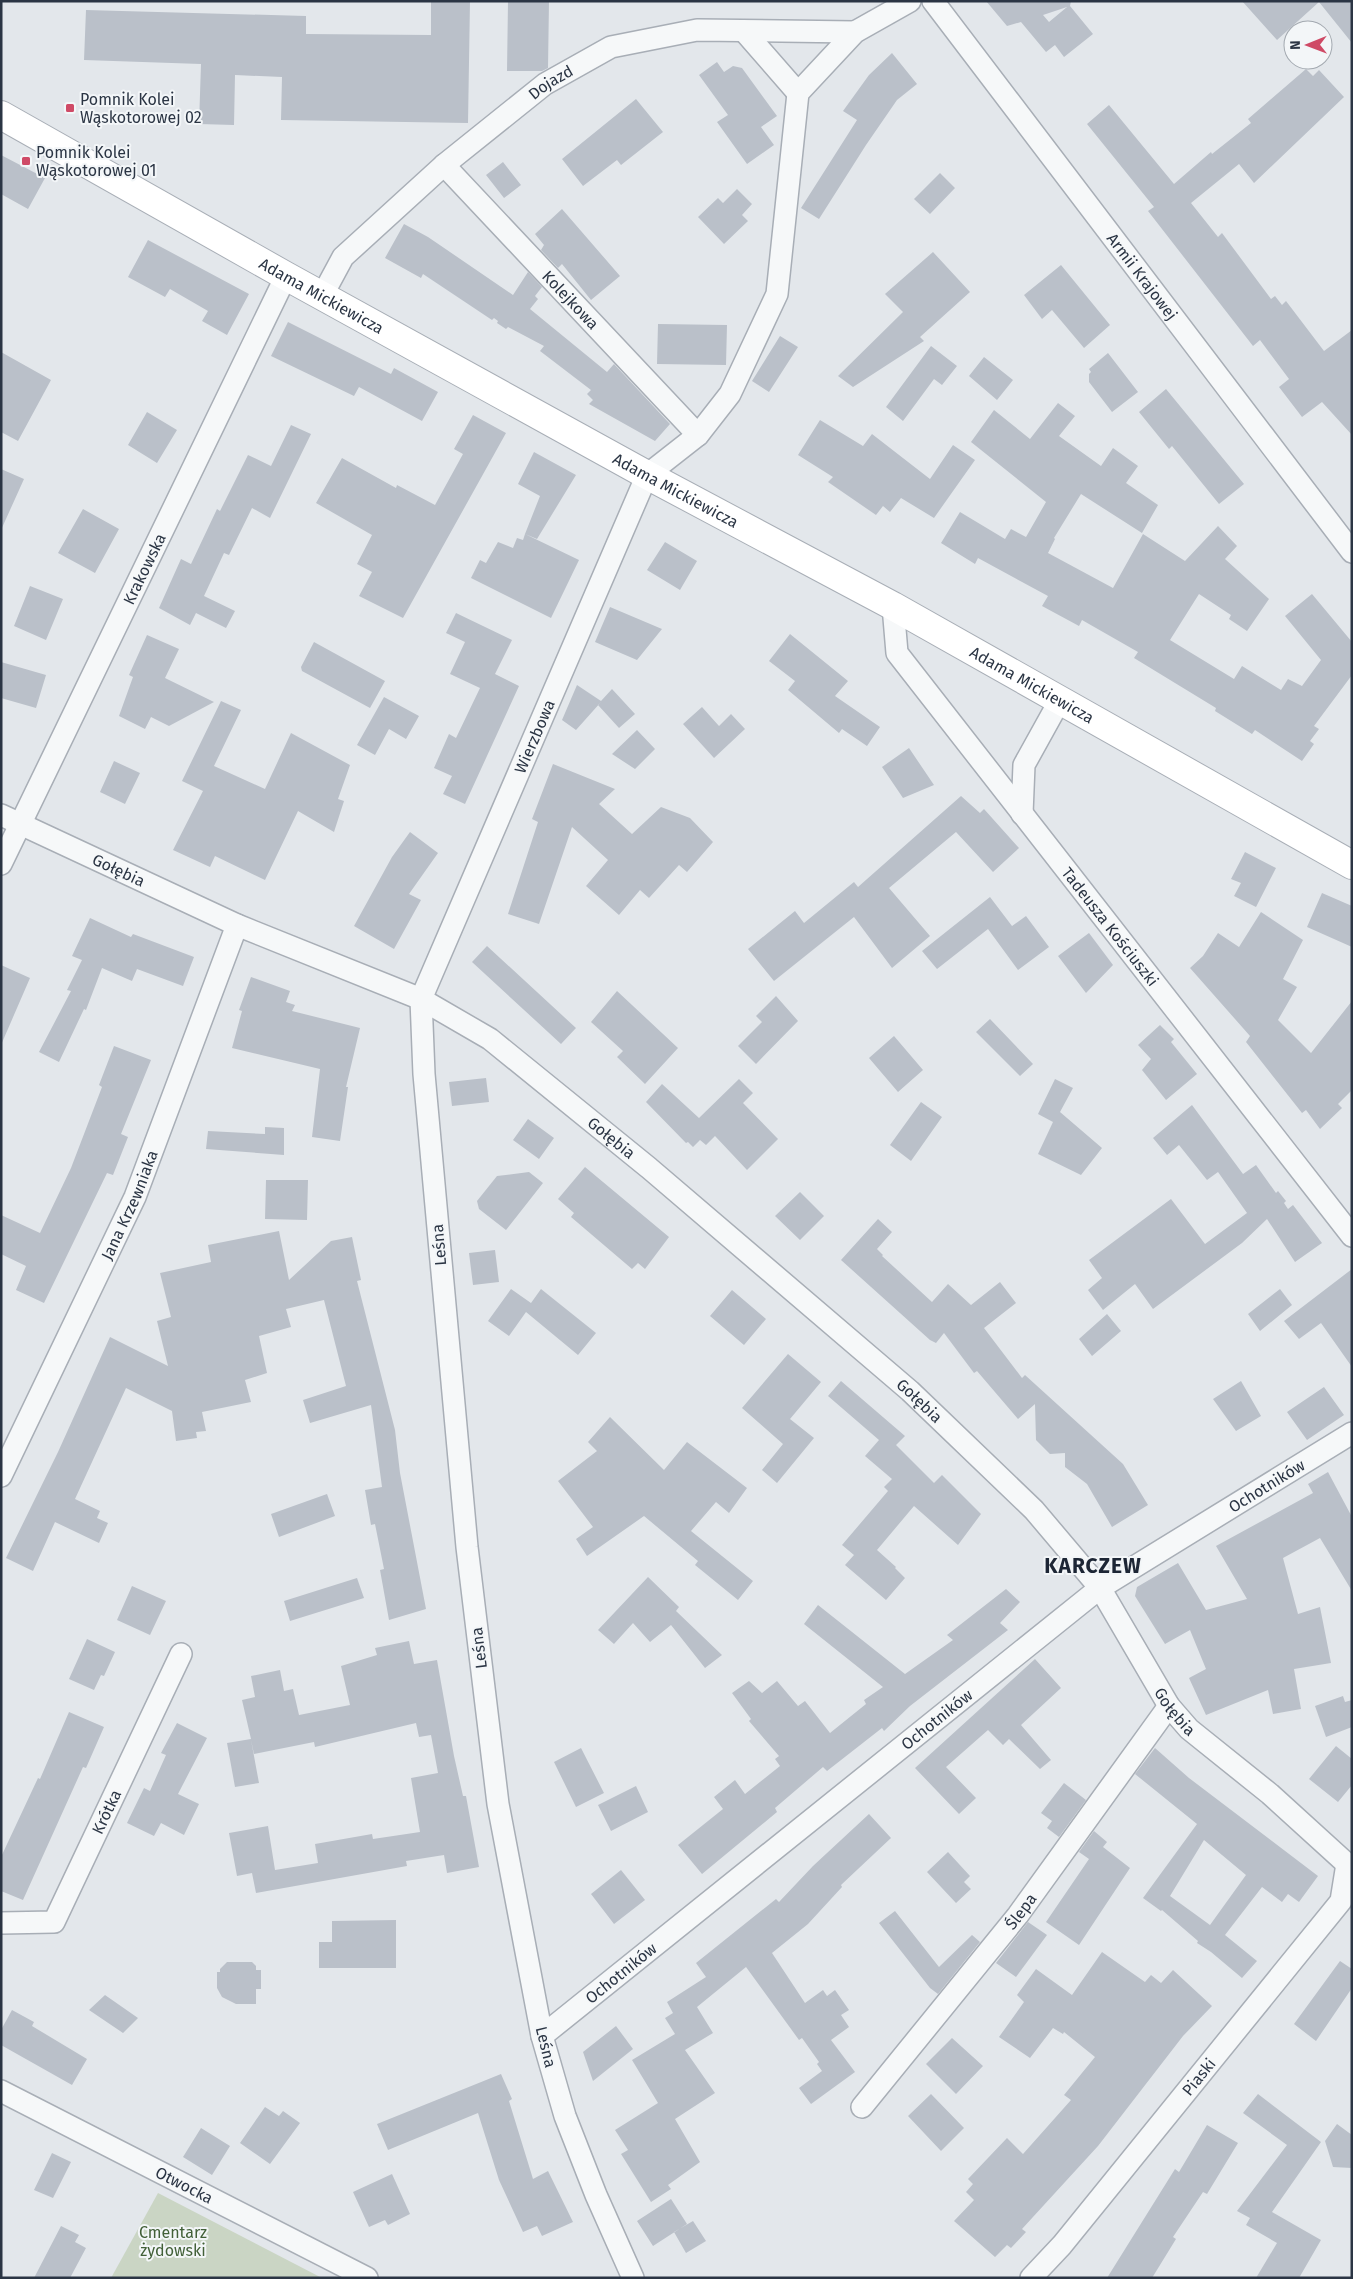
<svg xmlns="http://www.w3.org/2000/svg" width="1353" height="2279" viewBox="0 0 1353 2279" font-family="'Fira Sans',sans-serif">
	<rect width="100%" height="100%" fill="#e3e7eb"/>
	<path fill="#cad5c4" d="M158,2193L322,2278H111Z"/>
	<path fill="#bac0c9" fill-rule="evenodd" d="M431,1H470L468,123L281,120L282,77L235,75L234,125L199,124L201,64L84,60L86,10L306,16V34L431,35Z
		M508,1H549L548,68L542,71H507Z
		M986,1H1071L1070,6L1093,34L1064,57L1055,45L1046,52L1021,22L1007,26ZM1067,7L1049,22L1043,15Z
		M1242,1H1352V43L1319,2L1277,40Z
		M892,53L917,84L897,100L866,145L819,219L801,208L857,120L843,111L869,75Z
		M717,62L724,72L733,66L742,68L777,116L761,127L774,145L747,164L717,122L728,115L699,75Z
		M1306,69L1313,76L1319,70L1344,97L1254,183L1239,164L1191,203L1218,237L1222,233L1271,299L1275,296L1282,305L1286,301L1324,351L1352,330V435L1322,402L1302,417L1279,387L1289,379L1260,340L1253,346L1148,211L1154,207L1087,124L1109,105L1174,184L1211,152L1212,154L1251,123L1248,119Z
		M636,99L663,132L621,165L617,160L583,186L562,159Z
		M1,155L45,178L28,209L1,194Z
		M503,162L521,185L504,198L486,175Z
		M940,173L955,188L930,214L914,199Z
		M737,189L752,204L742,215L748,221L724,244L698,217L718,198L723,203Z
		M562,209L620,276L591,300L562,264L558,268L541,250L544,245L535,234Z
		M404,224L428,237L513,295L528,272L542,287L535,296L538,299L530,309L607,372L614,364L670,424L655,441L589,404L593,400L587,394L591,390L540,351L544,346L508,327L506,329L497,323L498,321L494,318L492,320L423,274L421,278L385,258Z
		M148,240L249,294L227,335L202,321L208,311L170,289L165,297L128,277Z
		M933,252L970,292L920,337L924,341L853,387L838,376L903,312L885,294Z
		M1061,265L1110,325L1084,348L1052,310L1042,319L1024,295Z
		M288,322L391,374L394,368L438,392L422,421L359,387L354,396L271,356Z
		M658,324L727,325L726,365L657,364Z
		M780,336L798,347L769,392L752,381Z
		M931,346L957,366L942,385L934,379L903,421L886,407Z
		M1,352L51,380L18,441L1,432Z
		M1108,353L1138,392L1112,412L1089,382V374L1091,372L1089,369Z
		M984,357L1013,380L997,400L969,376Z
		M1166,389L1244,484L1219,504L1172,446L1169,449L1139,412Z
		M1058,403L1075,416L1059,436L1101,466L1113,448L1138,466L1126,483L1158,505L1142,533L1081,494L1054,538L1055,539L1048,553L1113,588L1143,534L1185,561L1218,526L1237,546L1225,559L1269,599L1247,631L1229,619L1231,615L1199,594L1170,640L1234,679L1242,666L1281,690L1288,679L1302,686L1321,660L1285,616L1312,594L1352,642V675L1314,726L1319,729L1310,741L1314,744L1302,761L1255,730L1252,734L1215,711L1216,708L1134,658L1138,652L1082,620L1079,626L1042,606L1048,596L978,558L975,564L941,543L960,512L1005,539L1011,529L1026,537L1046,502L971,442L994,410L1030,439Z
		M147,412L177,430L157,463L128,445Z
		M473,415L506,433L403,618L359,596L372,572L357,564L372,535L316,503L342,458L396,488L397,485L435,505L463,454L454,449Z
		M820,420L863,446L872,434L930,479L953,445L975,460L934,518L901,498L890,512L883,506L876,515L828,482L833,477L798,455Z
		M291,425L311,434L270,518L252,508L229,555L224,553L204,596L235,611L226,628L196,613L190,625L159,608L181,559L191,564L217,509L220,511L248,455L271,466Z
		M534,452L576,475L537,539L525,534L540,496L518,484Z
		M1,469L24,479L1,530Z
		M83,509L119,529L95,573L58,553Z
		M525,534L579,560L551,618L471,578L480,560L486,563L498,542L513,548L517,538L523,540Z
		M665,542L697,561L680,590L647,570Z
		M30,586L63,599L46,640L14,626Z
		M610,607L662,629L637,660L595,642Z
		M456,613L512,640L495,674L519,686L465,804L443,794L452,776L434,768L449,734L456,738L480,688L450,674L465,642L446,633Z
		M790,634L848,681L835,696L880,727L867,746L842,729L839,733L788,690L795,681L769,661Z
		M147,635L179,649L165,678L214,702L169,726L151,717L145,729L119,716L133,677L129,675Z
		M314,642L385,681L370,708L302,671L301,667Z
		M1,662L46,675L36,708L1,698Z
		M577,685L601,701L612,689L635,714L619,728L598,705L601,702L576,730L562,720Z
		M384,697L419,716L406,739L389,729L375,755L357,745Z
		M221,701L241,710L214,766L265,789L291,733L350,765L338,799L344,801L334,832L298,811L265,880L215,856L210,867L173,850L203,791L182,781Z
		M702,707L719,726L731,714L745,729L714,758L683,724Z
		M637,730L655,749L635,769L612,754Z
		M909,748L934,785L903,798L882,767Z
		M114,761L140,773L125,804L100,792Z
		M553,764L615,789L599,804L632,834L661,807L690,818L713,842L687,872L679,865L649,898L640,890L619,915L586,886L608,860L572,827L539,924L508,914L538,822L532,819Z
		M961,796L980,813L984,809L1019,848L993,872L956,832L889,888L930,936L892,968L854,917L774,981L748,949L795,911L804,923L854,882L858,887Z
		M410,832L438,853L409,894L421,900L394,949L354,926L392,857Z
		M1245,852L1276,868L1256,907L1234,896L1241,883L1231,879Z
		M1322,893L1352,906V947L1307,927Z
		M990,897L1012,926L1026,916L1049,947L1018,970L988,929L937,969L922,951Z
		M1261,912L1303,940L1283,979L1297,987L1278,1020L1311,1053L1352,1001V1090L1338,1104L1342,1108L1320,1129L1306,1110L1302,1113L1246,1042L1250,1036L1190,968L1203,956L1218,933L1239,947Z
		M90,918L131,937L133,934L194,957L183,986L137,969L132,981L102,968L86,1010L84,1009L59,1062L39,1052L71,991L67,990L82,960L72,956Z
		M1089,933L1113,965L1086,993L1058,956Z
		M487,946L576,1028L561,1044L472,962Z
		M1,965L30,978L1,1045Z
		M251,977L290,991L286,1002L295,1005L292,1011L360,1028L346,1087H348L340,1141L312,1137L320,1069L232,1048L242,1011L239,1010Z
		M617,991L678,1048L645,1084L617,1057L623,1051L591,1022Z
		M776,996L798,1021L756,1064L738,1046L762,1022L756,1016Z
		M990,1019L1033,1064L1020,1076L976,1032Z
		M1160,1025L1174,1039L1171,1042L1197,1074L1166,1100L1142,1070L1151,1059L1138,1045Z
		M894,1036L923,1070L898,1092L869,1058Z
		M114,1046L151,1060L121,1134L128,1137L113,1175L107,1173L44,1303L16,1290L26,1266L1,1254V1215L40,1233L71,1168L102,1087L99,1085Z
		M486,1078L489,1102L452,1106L449,1082Z
		M739,1079L753,1093L743,1103L778,1139L747,1170L715,1136L706,1145L700,1140L693,1147L688,1142L686,1143L646,1102L662,1084L699,1118Z
		M1055,1079L1073,1088L1060,1112L1102,1148L1081,1175L1038,1154L1053,1122L1038,1114Z
		M921,1102L942,1117L911,1161L890,1145Z
		M1192,1105L1243,1174L1256,1165L1276,1193L1278,1191L1286,1201L1284,1203L1288,1209L1293,1205L1322,1243L1295,1262L1267,1219L1242,1243L1153,1309L1135,1284L1103,1310L1088,1290L1102,1278L1089,1260L1171,1199L1205,1244L1247,1213L1218,1172L1207,1180L1179,1145L1167,1155L1153,1138Z
		M528,1119L554,1138L539,1159L513,1140Z
		M265,1127L284,1128V1155L206,1149L208,1131L265,1134Z
		M585,1167L669,1237L645,1269L638,1263L632,1269L571,1217L574,1213L558,1199Z
		M529,1172L543,1183L506,1230L479,1209L477,1201L497,1176Z
		M266,1180H308L307,1220L265,1219Z
		M800,1192L824,1216L800,1240L775,1216Z
		M878,1219L892,1232L877,1249L883,1255L882,1256L932,1302L948,1284L971,1305L1000,1282L1016,1303L984,1328L1022,1378L1025,1375L1123,1464L1148,1505L1112,1527L1087,1484L1065,1467V1453L1050,1454L1036,1440L1035,1404L1018,1419L977,1371L974,1373L944,1333L936,1343L930,1340L841,1260Z
		M279,1231L289,1280L331,1241L352,1237L361,1280L357,1281L395,1430L400,1473L426,1609L389,1620L380,1570L384,1569L375,1524L371,1525L365,1490L382,1487L371,1405L310,1423L303,1400L346,1386L324,1300L286,1309L291,1327L259,1336L267,1373L245,1380L251,1402L202,1412L206,1431L196,1432L197,1438L176,1441L172,1411L126,1388L75,1499L100,1511L97,1518L108,1523L99,1543L55,1522L33,1571L6,1558L58,1452L110,1337L168,1366L157,1321L171,1317L160,1273L211,1262L208,1245Z
		M495,1250L499,1282L473,1285L469,1253Z
		M1352,1269V1367L1321,1323L1299,1339L1284,1321Z
		M511,1289L531,1303L541,1289L596,1333L578,1355L526,1312L509,1336L488,1321Z
		M1280,1289L1292,1305L1260,1331L1248,1314Z
		M732,1290L766,1319L744,1345L710,1316Z
		M1107,1314L1121,1331L1092,1356L1079,1339Z
		M788,1354L821,1382L790,1419L814,1438L777,1483L762,1470L783,1444L742,1408Z
		M841,1381L905,1436L896,1445L934,1483L942,1475L981,1514L958,1545L914,1506L877,1550L896,1567L895,1568L905,1578L886,1600L845,1565L854,1555L842,1545L888,1491L884,1487L892,1479L865,1456L879,1440L828,1396Z
		M1241,1381L1261,1416L1236,1431L1213,1399Z
		M1324,1387L1344,1415L1307,1440L1287,1412Z
		M610,1417L664,1470L687,1442L747,1488L729,1513L716,1502L691,1531L753,1581L738,1600L695,1565L698,1561L644,1516L587,1556L576,1539L593,1527L558,1481L597,1451L588,1442Z
		M1328,1472L1352,1517V1591L1320,1538L1283,1558L1298,1614L1320,1607L1331,1663L1294,1669L1301,1709L1273,1714L1268,1690L1206,1715L1189,1678L1206,1669L1190,1630L1165,1644L1135,1596L1137,1587L1178,1563L1206,1610L1247,1599L1216,1546L1313,1493L1308,1484Z
		M327,1494L335,1516L279,1537L271,1514Z
		M648,1577L679,1607L676,1611L722,1655L705,1668L671,1625L650,1642L633,1623L614,1644L598,1630Z
		M357,1578L364,1598L290,1621L284,1601Z
		M132,1586L166,1601L150,1635L117,1620Z
		M1006,1589L1020,1602L1000,1623L1008,1630L910,1706L884,1731L882,1728L827,1771L823,1767L775,1808L777,1812L702,1874L678,1845L723,1809L714,1797L735,1780L745,1794L780,1766L775,1759L779,1756L749,1721L751,1719L732,1693L749,1681L762,1693L777,1681L798,1706L805,1701L830,1733L866,1704L864,1700L883,1687L804,1624L818,1605L905,1674L953,1640L947,1635Z
		M87,1639L115,1652L104,1676L101,1675L94,1690L69,1679Z
		M409,1641L414,1664L437,1660L454,1756L463,1796H466L479,1867L447,1873L444,1855L406,1861L407,1866L256,1893L252,1873L237,1876L229,1833L268,1826L275,1870L318,1863L315,1844L372,1834L373,1839L420,1832L411,1778L438,1773L431,1735L419,1737L416,1723L315,1747L314,1742L254,1754L251,1740L259,1783L235,1787L227,1743L251,1739L242,1700L255,1697L251,1676L280,1670L284,1691L293,1689L299,1715L350,1705L341,1666L377,1655L375,1648Z
		M1035,1659L1061,1688L1021,1725L1051,1760L1040,1769L1009,1739L1003,1745L988,1730L946,1767L976,1798L959,1814L915,1768Z
		M1343,1696L1345,1702L1352,1700V1727L1326,1737L1315,1706Z
		M69,1712L104,1727L86,1768L83,1767L23,1900L1,1891V1857L38,1778L40,1779Z
		M177,1723L207,1738L178,1794L199,1804L184,1835L161,1823L154,1836L127,1823L144,1788L150,1791L166,1755L161,1753Z
		M1336,1746L1352,1759V1785L1338,1802L1309,1779Z
		M581,1748L604,1793L576,1807L554,1762Z
		M1155,1748L1189,1778L1318,1876L1299,1902L1288,1894L1282,1902L1262,1887L1225,1935L1257,1961L1242,1978L1211,1952L1197,1943L1198,1941L1162,1910L1161,1911L1143,1898L1197,1824L1135,1774ZM1204,1840L1246,1875L1210,1925L1170,1896Z
		M1064,1783L1086,1800L1059,1837L1047,1828L1052,1821L1041,1813Z
		M636,1786L648,1812L611,1831L598,1805Z
		M869,1814L891,1838L841,1885L842,1887L808,1924L772,1953L805,2003L823,1990L827,1996L835,1990L849,2010L841,2015L849,2027L831,2040L855,2072L811,2104L799,2088L822,2071L817,2064L819,2062L802,2038L799,2040L746,1967L697,2007L713,2033L685,2050L715,2093L675,2119L700,2162L668,2185L671,2189L651,2202L621,2154L628,2150L615,2130L658,2103L632,2060L675,2034L665,2018L673,2013L667,2002L706,1977L696,1963L776,1899L779,1902L813,1866Z
		M1094,1831L1107,1842L1103,1847L1130,1868L1079,1945L1046,1922L1089,1859L1079,1852Z
		M948,1852L970,1876L964,1882L971,1889L956,1903L927,1872Z
		M621,1870L645,1900L614,1924L591,1894Z
		M895,1911L939,1967L972,1935L980,1942L938,1994L930,1988L879,1923Z
		M396,1920V1968H319V1942H332V1921Z
		M1028,1922L1047,1935L1016,1977L996,1963Z
		M1102,1952L1145,1982L1151,1975L1161,1983L1173,1970L1212,2006L1183,2036L1098,2146L1022,2229L1026,2232L1011,2248L1007,2245L995,2257L954,2221L974,2200L966,2192L973,2184L968,2179L1007,2138L1023,2154L1071,2100L1064,2095L1095,2057L1064,2032L1063,2034L1053,2028L1030,2058L999,2037L1024,2002L1017,1995L1036,1969L1072,1995Z
		M1340,1961L1352,1969V1988L1316,2041L1294,2024Z
		M227,1962H252L256,1966V1970H261V1989H256V2004H236L222,1997L217,1988V1972H220V1969Z
		M105,1995L138,2018L123,2033L89,2010Z
		M12,2010L34,2022L32,2026L87,2059L72,2085L1,2045V2030Z
		M616,2026L633,2049L593,2081L583,2052Z
		M952,2038L983,2066L956,2094L926,2064Z
		M501,2074L512,2099L509,2101L533,2179L548,2171L573,2222L542,2236L537,2226L523,2232L499,2180L478,2113L388,2150L377,2124Z
		M931,2094L964,2128L941,2151L908,2116Z
		M1258,2094L1321,2142L1272,2212L1321,2240L1299,2278H1256L1277,2243L1246,2225L1250,2218L1237,2211L1287,2145L1243,2113Z
		M265,2107L279,2116L283,2111L300,2123L270,2164L240,2143Z
		M1337,2124L1352,2135V2168L1333,2167L1325,2141Z
		M1207,2125L1238,2143L1207,2194L1203,2192L1173,2237L1176,2239L1152,2278H1107L1175,2169L1179,2172Z
		M201,2128L230,2146L212,2175L183,2157Z
		M52,2153L71,2162L53,2198L34,2190Z
		M392,2174L410,2214L388,2225L385,2220L369,2227L353,2192Z
		M671,2199L687,2224L653,2246L637,2221Z
		M693,2221L706,2241L686,2253L674,2232Z
		M61,2226L79,2235L75,2242L86,2248L70,2278H34Z"/>
	<g fill="none" stroke-linecap="round" stroke-linejoin="round">
		<defs>
			<g id="minor">
				<path id="s1" d="M933,1L1352,552"/>
				<path d="M744,31L798,93"/>
				<path id="s2" d="M444,165L698,435"/>
				<path id="s3" d="M322,296L343,257L444,165L545,84L611,47L697,30L855,32"/>
				<path id="s4" d="M893,606L897,653L1352,1236"/>
				<path d="M1022,814L1024,765L1060,700"/>
				<path id="s5" d="M1,815L237,925L421,999L490,1039L649,1168L910,1391L1034,1510L1100,1588L1169,1706L1189,1729L1270,1794L1347,1864"/>
				<path id="s6" d="M1,864L286,276"/>
				<path id="s7" d="M1,1476L135,1197L237,925"/>
				<path id="s8" d="M1,1923L54,1922L181,1654"/>
				<path id="s9" d="M542,2036L1100,1588L1352,1433"/>
				<path id="s10" d="M1,2091L367,2278"/>
				<path id="s11" d="M862,2107L1018,1915L1169,1706"/>
				<path id="s12" d="M633,2278L596,2195L565,2116L542,2036L498,1804L467,1547L424,1074L421,999L647,475L698,435L730,394L777,294L798,93L855,32L910,1"/>
				<path id="s13" d="M1031,2278L1062,2245L1341,1901L1347,1864"/>
			</g>
			<g id="secondary">
				<path id="s14" d="M1,115L286,276L647,475L893,606L1352,865"/>
			</g>
		</defs>
		<use href="#minor" stroke="#a8aeb6" stroke-width="24"/>
		<use href="#secondary" stroke="#a8aeb6" stroke-width="30"/>
		<use href="#minor" stroke="#f6f8f9" stroke-width="21"/>
		<use href="#secondary" stroke="#fff" stroke-width="28"/>
	</g>
	<g fill="#cf4a66" stroke="#f3f6f8" stroke-width="2">
		<rect x="65" y="103" width="10" height="10" rx="2.5"/>
		<rect x="21" y="156" width="10" height="10" rx="2.5"/>
	</g>
	<g text-anchor="middle" dominant-baseline="central" stroke-width="4" stroke-linejoin="round" paint-order="stroke">
		<g font-size="16" fill="#2b3544" stroke="#f3f6f8">
			<text stroke="none"><textPath href="#s3" startOffset="316">Dojazd</textPath></text>
			<text stroke="none"><textPath href="#s1" startOffset="346">Armii Krajowej</textPath></text>
			<text stroke="none"><textPath href="#s14" startOffset="368">Adama Mickiewicza</textPath></text>
			<text stroke="none"><textPath href="#s2" startOffset="185">Kolejkowa</textPath></text>
			<text stroke="none"><textPath href="#s14" startOffset="772">Adama Mickiewicza</textPath></text>
			<text stroke="none"><textPath href="#s6" startOffset="328">Krakowska</textPath></text>
			<text stroke="none"><textPath href="#s14" startOffset="1178">Adama Mickiewicza</textPath></text>
			<text stroke="none"><textPath href="#s12" startOffset="1590">Wierzbowa</textPath></text>
			<text stroke="none"><textPath href="#s5" startOffset="130">Gołębia</textPath></text>
			<text stroke="none"><textPath href="#s4" startOffset="394">Tadeusza Kościuszki</textPath></text>
			<text stroke="none"><textPath href="#s5" startOffset="695">Gołębia</textPath></text>
			<text stroke="none"><textPath href="#s7" startOffset="300">Jana Krzewniaka</textPath></text>
			<text transform="translate(439 1245) rotate(-95)">Leśna</text>
			<text stroke="none"><textPath href="#s5" startOffset="1100">Gołębia</textPath></text>
			<text stroke="none"><textPath href="#s9" startOffset="911">Ochotników</textPath></text>
			<text transform="translate(479 1648) rotate(-97)">Leśna</text>
			<text stroke="none"><textPath href="#s5" startOffset="1505">Gołębia</textPath></text>
			<text stroke="none"><textPath href="#s9" startOffset="506">Ochotników</textPath></text>
			<text stroke="none"><textPath href="#s8" startOffset="175">Krótka</textPath></text>
			<text stroke="none"><textPath href="#s11" startOffset="252">Ślepa</textPath></text>
			<text stroke="none"><textPath href="#s9" startOffset="101">Ochotników</textPath></text>
			<text transform="translate(546 2047) rotate(76)">Leśna</text>
			<text stroke="none"><textPath href="#s13" startOffset="262">Piaski</textPath></text>
			<text stroke="none"><textPath href="#s10" startOffset="206">Otwocka</textPath></text>
		</g>
		<g font-size="16" fill="#2b3544" stroke="#f3f6f8" text-anchor="start">
			<text x="80" y="99">Pomnik Kolei<tspan x="80" dy="18">Wąskotorowej 02</tspan></text>
			<text x="36" y="152">Pomnik Kolei<tspan x="36" dy="18">Wąskotorowej 01</tspan></text>
		</g>
		<g font-size="16" fill="#426038" stroke="#f3f6f8">
			<text x="173" y="2232">Cmentarz<tspan x="173" dy="18">żydowski</tspan></text>
		</g>
		<g font-size="21" font-weight="bold" letter-spacing="1" fill="#1d2635" stroke="#f3f6f8">
			<text x="1093" y="1566">KARCZEW</text>
		</g>
	</g>
	<rect width="1353" height="2279" fill="none" stroke="#2b3544" stroke-width="5"/>
	<g transform="translate(1308 45) rotate(269)"><circle r="24" fill="#f3f6f8" stroke="#a3a9b0"/>
	<path d="M0-4L9 19L0 12L-9 19Z" fill="#cf4a66"/>
	<text y="-8" font-size="14" font-weight="bold" text-anchor="middle" fill="#2b3544">N</text>
	</g>
</svg>
